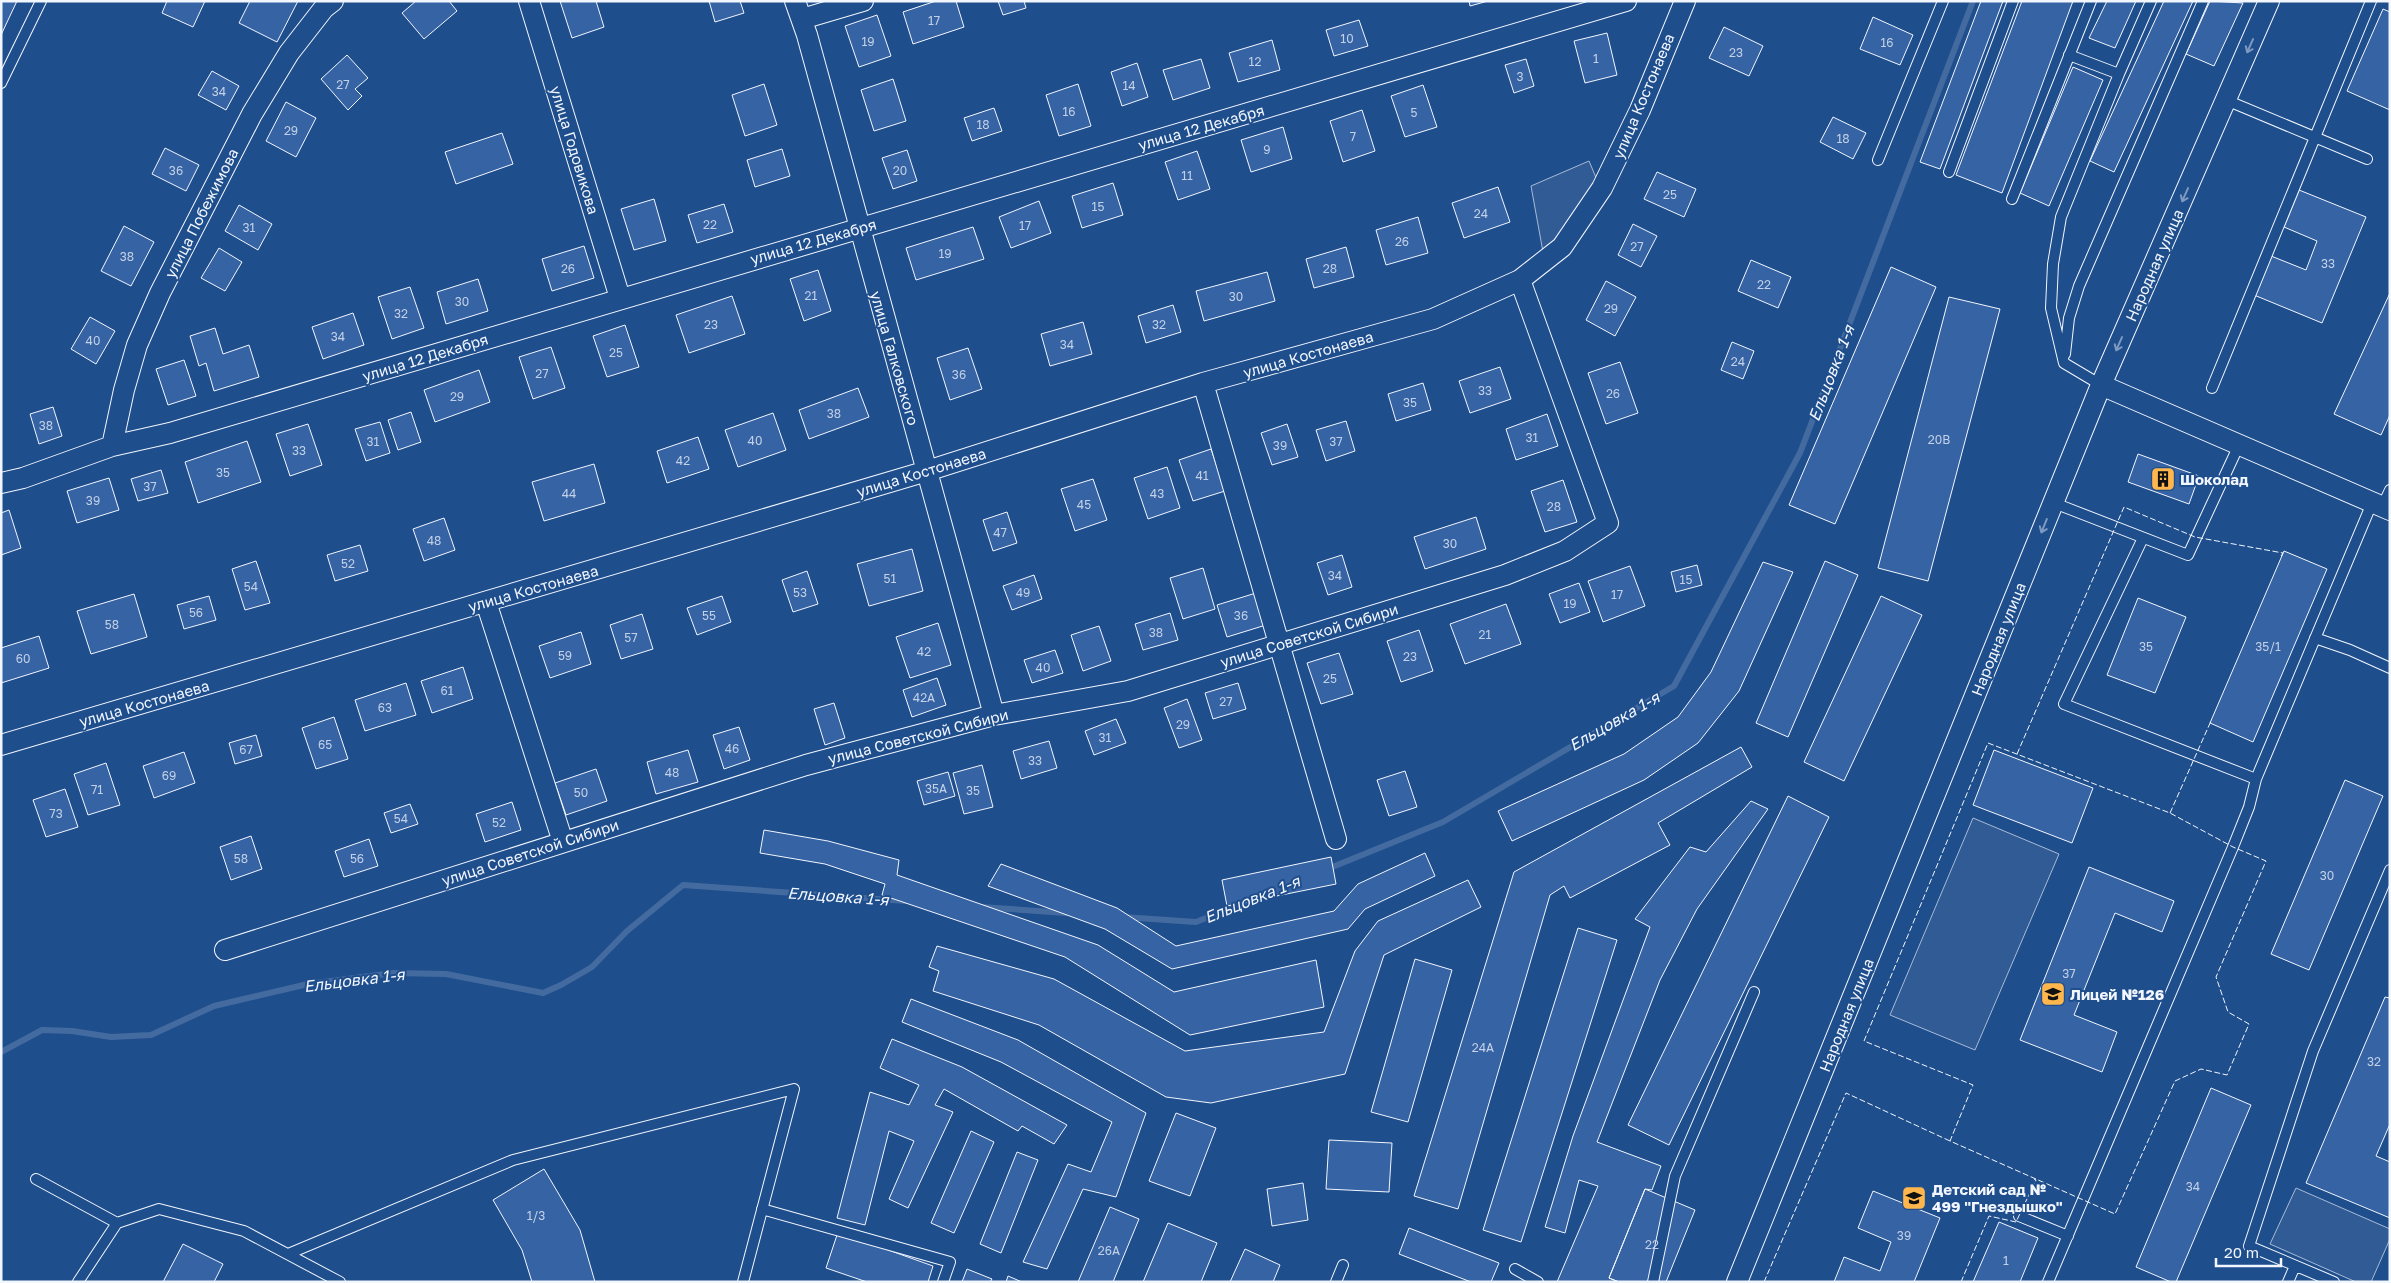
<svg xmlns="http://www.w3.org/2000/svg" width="2391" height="1283" viewBox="0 0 2391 1283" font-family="'Golos Text',sans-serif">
	<rect width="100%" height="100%" fill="#1f4e8c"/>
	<path fill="#305b95" stroke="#a8bbd7" d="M1589,161L1597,180L1575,217L1543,252L1531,186Z
		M1973,818L2059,854L1975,1050L1890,1015Z
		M2296,1188L2390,1229V1239L2371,1282H2356L2270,1244Z"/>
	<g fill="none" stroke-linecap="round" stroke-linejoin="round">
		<path stroke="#446ba0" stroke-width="6" d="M1325,870L1443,822L1674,686L1800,453L1973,1
			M981,907L1066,913
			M1123,917L1196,922L1251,900
			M1,1052L42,1030L72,1031L111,1037L151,1035L214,1006L308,984L393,973L446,974L543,993L561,985L592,967L627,931L683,885L906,901"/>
	</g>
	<path fill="#3563a3" stroke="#f2f6ff" d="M1,1H17L1,35Z
		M167,1H205L193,27L162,13Z
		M250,1H298L277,42L239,23Z
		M416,1H449L457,11L424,39L402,13Z
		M560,1H596L604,27L572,38Z
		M709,1H740L744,13L715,22Z
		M936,1H956L964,27L913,44L903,12Z
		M998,1H1024L1026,8L1003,15Z
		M1469,1H1488L1470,6Z
		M1981,1H2003L1940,169L1920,162Z
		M2022,1H2073L2002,193L1956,175Z
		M2107,1H2136L2115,48L2089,38Z
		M2164,1H2193L2114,172L2090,161Z
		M2210,1L2243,3L2214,66L2186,54Z
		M2383,9L2390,12V110L2347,91Z
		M877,15L891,56L859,67L845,26Z
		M1873,17L1913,35L1900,65L1860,49Z
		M1359,20L1368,46L1334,56L1326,30Z
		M1724,27L1763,46L1749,76L1709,58Z
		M1607,33L1617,75L1585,83L1574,41Z
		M1272,40L1280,70L1238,82L1229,53Z
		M347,55L368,78L355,89L362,96L348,110L321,79Z
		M1201,59L1210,88L1173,100L1163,70Z
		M1526,59L1534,86L1514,93L1505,65Z
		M1137,63L1148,97L1122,106L1111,72Z
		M2073,67L2103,80L2049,206L2020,193Z
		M212,71L239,86L226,110L198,95Z
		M893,79L906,121L874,131L861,90Z
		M764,84L777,125L745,136L732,95Z
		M1078,84L1091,126L1059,136L1046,95Z
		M1423,85L1437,127L1405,137L1391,96Z
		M286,102L316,118L296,157L266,141Z
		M994,108L1002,131L972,141L964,118Z
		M1362,110L1375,151L1343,162L1330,121Z
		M1833,117L1866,133L1853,159L1820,142Z
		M1283,127L1292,159L1251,172L1241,140Z
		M502,133L513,164L456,184L445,152Z
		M165,148L199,165L186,191L152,174Z
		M782,149L790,176L755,187L747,160Z
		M907,150L917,181L893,189L882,158Z
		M1197,151L1210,189L1178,200L1165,162Z
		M1657,172L1696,189L1684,217L1644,199Z
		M1113,183L1123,215L1082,228L1072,196Z
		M1498,187L1510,222L1464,238L1452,203Z
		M2299,190L2366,217L2322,323L2254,295L2271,256L2306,270L2317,241L2284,227Z
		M654,199L666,241L634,250L621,209Z
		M1039,201L1051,233L1011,248L999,217Z
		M724,204L733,232L697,243L688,215Z
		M239,205L272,224L258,250L225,231Z
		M1418,217L1428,253L1386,265L1376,230Z
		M1633,224L1657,236L1641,267L1618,255Z
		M124,226L154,242L131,286L101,271Z
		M973,227L984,259L916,280L906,248Z
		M584,246L594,278L552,291L542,259Z
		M1346,247L1354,277L1314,288L1306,259Z
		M219,248L242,262L225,291L201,278Z
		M1751,260L1791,277L1778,308L1738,291Z
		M1891,267L1936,287L1835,524L1789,505Z
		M818,270L831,311L804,321L790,279Z
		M1267,272L1275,301L1204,321L1196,291Z
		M478,279L488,311L446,324L437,292Z
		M1606,281L1636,297L1615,336L1586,320Z
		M410,287L424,328L392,339L378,297Z
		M2390,293V415L2381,435L2334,414Z
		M732,296L745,334L689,353L676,315Z
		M1949,297L2000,309L1928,581L1878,568Z
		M1173,305L1181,332L1146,343L1138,316Z
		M353,313L364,345L323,359L312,327Z
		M90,317L115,331L96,364L71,349Z
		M1083,322L1092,354L1050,366L1041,334Z
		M625,325L639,367L607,377L593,336Z
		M215,328L223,354L249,345L259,377L214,391L206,363L199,366L190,336Z
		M1732,342L1754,351L1743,379L1721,370Z
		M551,347L565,388L533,399L519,357Z
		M968,348L982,389L950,400L937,358Z
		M184,360L196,396L168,405L156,369Z
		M1620,362L1638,413L1606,424L1588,373Z
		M1500,367L1511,399L1470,413L1459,381Z
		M479,370L490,402L435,422L424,390Z
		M1423,383L1431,410L1396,421L1388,394Z
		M858,388L869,417L809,439L799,410Z
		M53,407L62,436L39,444L30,414Z
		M411,412L421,442L398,450L388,420Z
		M773,413L786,450L738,467L725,430Z
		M1547,414L1558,446L1516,460L1506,429Z
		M1346,421L1355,451L1326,461L1316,430Z
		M380,422L390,453L366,461L355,429Z
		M308,424L322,465L290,476L276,434Z
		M1287,424L1298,457L1272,465L1261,433Z
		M698,437L709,469L667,483L657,451Z
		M247,441L261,482L198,503L185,462Z
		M1211,449L1225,491L1193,501L1179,460Z
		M2138,454L2199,476L2189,504L2128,482Z
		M594,464L605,503L544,521L532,482Z
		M1167,467L1180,508L1148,519L1134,478Z
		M161,470L168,493L138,501L131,479Z
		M109,478L119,510L77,523L67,491Z
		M1093,479L1107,520L1075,531L1061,489Z
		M1563,480L1577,522L1545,532L1531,491Z
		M9,510L21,548L1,555V513Z
		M1007,512L1017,543L993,551L983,520Z
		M1476,517L1486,549L1425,569L1414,537Z
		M444,518L455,550L424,561L413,529Z
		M360,545L368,571L335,581L327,555Z
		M912,549L923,591L869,606L857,564Z
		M2284,551L2327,569L2253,742L2210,723Z
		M1342,555L1352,587L1328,595L1317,563Z
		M256,561L270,603L245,610L232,569Z
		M1825,561L1858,575L1788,737L1756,723Z
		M1763,562L1793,572L1739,691L1698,743L1644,780L1512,841L1498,811L1624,754L1678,717L1711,672Z
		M1697,565L1702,585L1676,592L1671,572Z
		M1630,566L1645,606L1603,622L1588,581Z
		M1203,568L1215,609L1183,619L1170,578Z
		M807,571L818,604L793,612L782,580Z
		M1034,575L1042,599L1012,610L1003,586Z
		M1579,583L1590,612L1560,623L1549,594Z
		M1256,593L1266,625L1227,637L1217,605Z
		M134,594L147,637L91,654L77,611Z
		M209,596L216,620L184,629L177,605Z
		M722,596L731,622L697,635L687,608Z
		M1881,596L1922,615L1844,781L1804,762Z
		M2138,598L2186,617L2155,693L2107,675Z
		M1506,604L1521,644L1465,664L1450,624Z
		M1170,613L1178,640L1143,650L1135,624Z
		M642,614L653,649L621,659L610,625Z
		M938,623L951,665L910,678L896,637Z
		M1099,626L1111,661L1083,671L1071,635Z
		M1419,630L1433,671L1401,682L1387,641Z
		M581,632L591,664L550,678L539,646Z
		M39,636L49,668L1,683V648Z
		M1055,650L1063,673L1032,683L1024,660Z
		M1339,653L1353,694L1321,704L1307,663Z
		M463,667L473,699L432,713L421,681Z
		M937,678L946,705L912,717L903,690Z
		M406,683L416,715L365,731L355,700Z
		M1238,683L1246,709L1213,719L1205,693Z
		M1187,699L1202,740L1179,748L1164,708Z
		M834,703L845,738L825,745L814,709Z
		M334,717L348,759L316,769L302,728Z
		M1116,719L1126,743L1094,755L1085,731Z
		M739,727L750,760L724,769L713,735Z
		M256,735L262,756L235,764L229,743Z
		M1049,741L1057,768L1021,779L1013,751Z
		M1741,747L1752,767L1658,823L1670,845L1570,898L1564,886L1550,895L1458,1209L1414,1196L1514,872Z
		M688,750L698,782L656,794L647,762Z
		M1994,750L2093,788L2072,843L1973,805Z
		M184,752L195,783L154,798L143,766Z
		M106,763L120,805L88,815L74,774Z
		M982,765L993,807L964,814L953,773Z
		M596,769L607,801L566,815L555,783Z
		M1405,771L1417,807L1389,816L1377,780Z
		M948,772L955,796L924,805L917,781Z
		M2345,780L2383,796L2309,970L2271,954Z
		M65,789L78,827L46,837L33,800Z
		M1788,796L1829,817L1669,1145L1628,1125Z
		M1751,801L1768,809L1697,909L1660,980L1597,1142L1661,1166L1652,1190L1645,1189L1609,1278L1619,1282H1557L1598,1186L1579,1180L1565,1233L1545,1227L1573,1136L1650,927L1635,919L1690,847L1706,852Z
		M512,802L521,830L485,842L476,814Z
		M410,804L418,824L391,833L384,813Z
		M764,830L828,841L899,860L897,875L1098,945L1174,992L1316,960L1324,1007L1190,1035L1065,957L882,895L885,884L825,864L760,853Z
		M251,836L262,869L231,880L220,847Z
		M369,839L378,866L344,877L335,851Z
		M1425,853L1435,876L1365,909L1348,929L1172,969L1105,929L988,886L1001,864L1117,908L1176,946L1334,911L1358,884Z
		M1331,857L1336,884L1227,906L1222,880Z
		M2089,867L2174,901L2162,932L2115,913L2074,1015L2117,1032L2102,1072L2020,1040Z
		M1468,880L1481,907L1384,955L1345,1074L1211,1103L1166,1097L1039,1025L933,991L939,971L929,967L937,946L1054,979L1185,1051L1324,1032L1355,951L1378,921Z
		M1578,928L1617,940L1521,1242L1483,1230Z
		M1415,959L1452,970L1408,1122L1371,1112Z
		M2385,997L2390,998V1124L2376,1156L2390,1162V1218L2306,1183Z
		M911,999L1018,1040L1146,1113L1116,1197L1083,1189L1047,1269L1023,1262L1068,1164L1091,1172L1112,1122L1001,1062L902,1022Z
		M892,1039L962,1067L1067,1125L1054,1144L1022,1126L1018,1131L944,1089L935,1105L953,1112L908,1208L889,1199L914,1141L889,1131L865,1225L837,1218L870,1092L909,1105L919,1085L880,1068Z
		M2211,1088L2251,1105L2176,1282H2171L2136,1267Z
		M1176,1113L1216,1128L1190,1196L1149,1181Z
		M971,1131L994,1142L954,1233L931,1223Z
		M1329,1140L1392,1143L1389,1192L1326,1189Z
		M1017,1152L1038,1160L1001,1253L980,1244Z
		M544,1169L580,1230L595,1282H532L522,1250L493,1200Z
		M1303,1183L1308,1220L1272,1226L1267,1189Z
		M1645,1189L1695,1210L1666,1282H1619L1609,1278Z
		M1873,1191L1940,1218L1914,1282H1834L1844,1257L1880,1271L1891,1242L1858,1228Z
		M1110,1207L1139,1219L1113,1282H1078Z
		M1999,1222L2038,1238L2020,1282H1973Z
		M1168,1223L1217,1243L1201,1282H1143Z
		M1409,1228L1499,1263L1491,1282H1471L1399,1254Z
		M838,1232L933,1266L928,1282H867L826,1268Z
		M183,1244L223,1264L214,1282H163Z
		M1245,1249L1280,1265L1273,1282H1230Z
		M967,1269L992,1279L990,1282H962Z
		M1008,1276L1022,1282H1006Z"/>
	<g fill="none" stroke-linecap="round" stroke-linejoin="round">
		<defs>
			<path id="service" d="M2069,55L2119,74
				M1,83L41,1
				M2226,100L2367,159
				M1878,160L1943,1
				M1949,172L2013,1
				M2012,199L2091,1
				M2065,354L2069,318L2079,286L2203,1
				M2101,385L2064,363L2051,308L2053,264L2061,217L2119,74L2151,1
				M2212,388L2371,1
				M2054,503L2188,555L2239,445
				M2382,507L2390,490
				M2143,538L2064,704L2256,779
				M2315,638L2350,650L2390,668
				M36,1179L117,1223L78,1282
				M762,1209L950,1262L943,1282
				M2019,1216L2068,1236
				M117,1223L159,1209L244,1231L340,1282
				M288,1254L513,1160L794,1089L743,1282
				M1515,1269L1538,1282
				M1336,1282L1343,1265
				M1653,1282L1675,1176L1754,992
				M2048,1282L2233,847L2249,807L2256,779L2372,503
				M2288,1282L2295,1266
				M2334,1282L2249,1246L2313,1051L2390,870"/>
			<path id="minor" d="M529,1L620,298
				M795,1L807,35L994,715
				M802,19L863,1
				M1203,383L1336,839
				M2101,385L2390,510
				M112,446L124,390L137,345L160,293L252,114L289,53L324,8L333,1
				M1,483L23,478L112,446L170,433L1626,1
				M486,602L563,842
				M1,745L927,471L1203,383L1433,319L1520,280L1562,247L1602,188L1640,110L1685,1
				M225,950L806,765L994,715L1128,691L1505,575L1565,551L1608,523L1520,280
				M1737,1282L2101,385L2269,1"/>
		</defs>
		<use href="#service" stroke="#f2f6ff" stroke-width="12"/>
		<use href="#minor" stroke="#f2f6ff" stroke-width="22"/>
		<use href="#service" stroke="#1f4e8c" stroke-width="10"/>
		<use href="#minor" stroke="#1f4e8c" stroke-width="20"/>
		<path stroke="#f2f6ff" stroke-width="1" stroke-dasharray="6 2.5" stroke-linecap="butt" d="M1988,743L2170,813L2233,847L2266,861L2216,977L2228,1012L2249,1024L2227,1075L2201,1069L2175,1081L2115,1214L1950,1141L1973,1085L1864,1041Z
			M2017,754L2124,507L2195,537L2283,553L2281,556
			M2170,813L2211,721
			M1764,1282L1846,1093L1950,1141
			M1961,1282L1989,1216L2016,1222L2036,1180L2034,1179"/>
	</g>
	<defs><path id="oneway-shaft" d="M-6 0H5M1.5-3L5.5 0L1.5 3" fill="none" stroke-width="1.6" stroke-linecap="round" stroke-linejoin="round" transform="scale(1.25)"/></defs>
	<g stroke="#7e9ac0">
		<use href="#oneway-shaft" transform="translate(2250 46) rotate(114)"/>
		<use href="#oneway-shaft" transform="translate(2185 195) rotate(114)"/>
		<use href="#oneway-shaft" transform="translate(2119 344) rotate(114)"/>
		<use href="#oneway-shaft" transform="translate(2044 526) rotate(112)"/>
	</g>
	<defs>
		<symbol id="building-square" viewBox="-11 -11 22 22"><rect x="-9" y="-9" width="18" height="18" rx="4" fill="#ffb74d" stroke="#1f4e8c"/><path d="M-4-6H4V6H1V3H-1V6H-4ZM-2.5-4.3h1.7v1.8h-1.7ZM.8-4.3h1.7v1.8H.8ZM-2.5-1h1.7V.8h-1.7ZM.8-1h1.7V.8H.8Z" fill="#111"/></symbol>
		<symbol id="school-square" viewBox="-11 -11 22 22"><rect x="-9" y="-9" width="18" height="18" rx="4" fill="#ffb74d" stroke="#1f4e8c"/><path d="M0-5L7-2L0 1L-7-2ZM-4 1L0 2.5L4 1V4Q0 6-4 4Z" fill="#111"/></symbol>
	</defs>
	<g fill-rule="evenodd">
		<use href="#building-square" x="2149" y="465" width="28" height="28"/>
		<use href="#school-square" x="2039" y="980" width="28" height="28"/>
		<use href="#school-square" x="1900" y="1184" width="28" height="28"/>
	</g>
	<g text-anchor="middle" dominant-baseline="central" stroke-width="4" stroke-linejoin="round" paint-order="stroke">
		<g font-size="12" fill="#c3d1e8">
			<text x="934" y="20">17</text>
			<text x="1347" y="38">10</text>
			<text x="868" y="41">19</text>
			<text x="1887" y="42">16</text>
			<text x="1736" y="52">23</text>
			<text x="1596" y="58">1</text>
			<text x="1255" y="61">12</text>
			<text x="1520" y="76">3</text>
			<text x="343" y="84">27</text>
			<text x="1129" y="85">14</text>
			<text x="219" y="91">34</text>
			<text x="1069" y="111">16</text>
			<text x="1414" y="112">5</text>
			<text x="983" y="124">18</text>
			<text x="291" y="130">29</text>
			<text x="1353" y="136">7</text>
			<text x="1843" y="138">18</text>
			<text x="1267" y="149">9</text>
			<text x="176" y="170">36</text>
			<text x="900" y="170">20</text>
			<text x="1187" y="175">11</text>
			<text x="1670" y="194">25</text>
			<text x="1098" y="206">15</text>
			<text x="1481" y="213">24</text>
			<text x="710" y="224">22</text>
			<text x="1025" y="225">17</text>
			<text x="249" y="227">31</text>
			<text x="1402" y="241">26</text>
			<text x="1637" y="246">27</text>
			<text x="945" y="253">19</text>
			<text x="127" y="256">38</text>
			<text x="2328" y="263">33</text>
			<text x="568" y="268">26</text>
			<text x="1330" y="268">28</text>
			<text x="1764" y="284">22</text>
			<text x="811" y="295">21</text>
			<text x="1236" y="296">30</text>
			<text x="462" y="301">30</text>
			<text x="1611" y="308">29</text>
			<text x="401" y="313">32</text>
			<text x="711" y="324">23</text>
			<text x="1159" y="324">32</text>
			<text x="338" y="336">34</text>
			<text x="93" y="340">40</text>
			<text x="1067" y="344">34</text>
			<text x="616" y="352">25</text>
			<text x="1738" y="361">24</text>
			<text x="542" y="373">27</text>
			<text x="959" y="374">36</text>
			<text x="1485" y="390">33</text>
			<text x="1613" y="393">26</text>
			<text x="457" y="396">29</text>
			<text x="1410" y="402">35</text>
			<text x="834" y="413">38</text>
			<text x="46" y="425">38</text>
			<text x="1532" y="437">31</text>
			<text x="1939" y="439">20В</text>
			<text x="755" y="440">40</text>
			<text x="373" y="441">31</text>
			<text x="1336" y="441">37</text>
			<text x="1280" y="445">39</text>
			<text x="299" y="450">33</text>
			<text x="683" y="460">42</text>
			<text x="223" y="472">35</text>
			<text x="1202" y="475">41</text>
			<text x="150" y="486">37</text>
			<text x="569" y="493">44</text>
			<text x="1157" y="493">43</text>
			<text x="93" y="500">39</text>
			<text x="1084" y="504">45</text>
			<text x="1554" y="506">28</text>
			<text x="1000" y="532">47</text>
			<text x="434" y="540">48</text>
			<text x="1450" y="543">30</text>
			<text x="348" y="563">52</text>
			<text x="1335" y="575">34</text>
			<text x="890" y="578">51</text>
			<text x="1686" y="579">15</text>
			<text x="251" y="586">54</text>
			<text x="800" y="592">53</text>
			<text x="1023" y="592">49</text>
			<text x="1617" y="594">17</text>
			<text x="1570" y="603">19</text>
			<text x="196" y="612">56</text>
			<text x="709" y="615">55</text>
			<text x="1241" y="615">36</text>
			<text x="112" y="624">58</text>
			<text x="1156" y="632">38</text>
			<text x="1485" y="634">21</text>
			<text x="631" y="637">57</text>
			<text x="2146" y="646">35</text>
			<text x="2268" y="646">35/1</text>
			<text x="924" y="651">42</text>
			<text x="565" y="655">59</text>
			<text x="1410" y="656">23</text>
			<text x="23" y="658">60</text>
			<text x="1043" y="667">40</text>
			<text x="1330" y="678">25</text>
			<text x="447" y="690">61</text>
			<text x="924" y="697">42А</text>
			<text x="1226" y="701">27</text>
			<text x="385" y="707">63</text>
			<text x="1183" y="724">29</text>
			<text x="1105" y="737">31</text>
			<text x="325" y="744">65</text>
			<text x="732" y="748">46</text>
			<text x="246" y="749">67</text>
			<text x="1035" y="760">33</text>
			<text x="672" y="772">48</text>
			<text x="169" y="775">69</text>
			<text x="936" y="788">35А</text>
			<text x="97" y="789">71</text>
			<text x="973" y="790">35</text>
			<text x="581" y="792">50</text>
			<text x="56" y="813">73</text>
			<text x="401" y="818">54</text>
			<text x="499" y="822">52</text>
			<text x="241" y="858">58</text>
			<text x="357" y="858">56</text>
			<text x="2327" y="875">30</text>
			<text x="2069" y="973">37</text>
			<text x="1483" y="1047">24А</text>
			<text x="2374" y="1061">32</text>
			<text x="2193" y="1186">34</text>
			<text x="536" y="1215">1/3</text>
			<text x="1904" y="1235">39</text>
			<text x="1652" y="1244">22</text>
			<text x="1109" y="1250">26А</text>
			<text x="2006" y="1260">1</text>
		</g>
		<g font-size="15" fill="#f2f6ff" stroke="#1f4e8c">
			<text transform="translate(1643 96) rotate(-67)">улица Костонаева</text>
			<text transform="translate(1201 127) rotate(-16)">улица 12 Декабря</text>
			<text transform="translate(575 150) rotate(73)">улица Годовикова</text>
			<text transform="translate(201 213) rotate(-63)">улица Побежимова</text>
			<text transform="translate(813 241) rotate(-16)">улица 12 Декабря</text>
			<text transform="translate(2154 265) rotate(-66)">Народная улица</text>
			<text transform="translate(1308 354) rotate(-16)">улица Костонаева</text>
			<text transform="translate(425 357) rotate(-17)">улица 12 Декабря</text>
			<text transform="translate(895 358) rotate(74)">улица Галковского</text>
			<text transform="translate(921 472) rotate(-17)">улица Костонаева</text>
			<text transform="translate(533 588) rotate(-16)">улица Костонаева</text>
			<text transform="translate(1309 635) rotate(-17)">улица Советской Сибири</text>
			<text transform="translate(1998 639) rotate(-68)">Народная улица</text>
			<text transform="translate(144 703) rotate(-16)">улица Костонаева</text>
			<text transform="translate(918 736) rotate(-14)">улица Советской Сибири</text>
			<text transform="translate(530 852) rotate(-18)">улица Советской Сибири</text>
			<text transform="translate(1846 1015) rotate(-68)">Народная улица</text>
		</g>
		<g font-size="15" font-weight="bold" fill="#f2f6ff" stroke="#1f4e8c" text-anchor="start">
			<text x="2180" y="479">Шоколад</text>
			<text x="2070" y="994">Лицей №126</text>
			<text x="1932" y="1189">Детский сад №<tspan x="1932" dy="17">499 "Гнездышко"</tspan></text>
		</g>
		<g font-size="16" font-style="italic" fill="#f2f6ff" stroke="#1f4e8c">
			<text transform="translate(1831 373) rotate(-69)">Ельцовка 1-я</text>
			<text transform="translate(1614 721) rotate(-30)">Ельцовка 1-я</text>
			<text transform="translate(838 896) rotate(4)">Ельцовка 1-я</text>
			<text transform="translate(1252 899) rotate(-22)">Ельцовка 1-я</text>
			<text transform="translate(354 980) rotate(-7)">Ельцовка 1-я</text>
		</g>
	</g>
	<rect width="2391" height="1283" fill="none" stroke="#f2f6ff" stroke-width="5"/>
	<path d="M2216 1258v8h65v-8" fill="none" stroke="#f2f6ff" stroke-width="2.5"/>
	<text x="2224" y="1258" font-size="15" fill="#f2f6ff" stroke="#1f4e8c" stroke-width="4" paint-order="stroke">20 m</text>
</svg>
